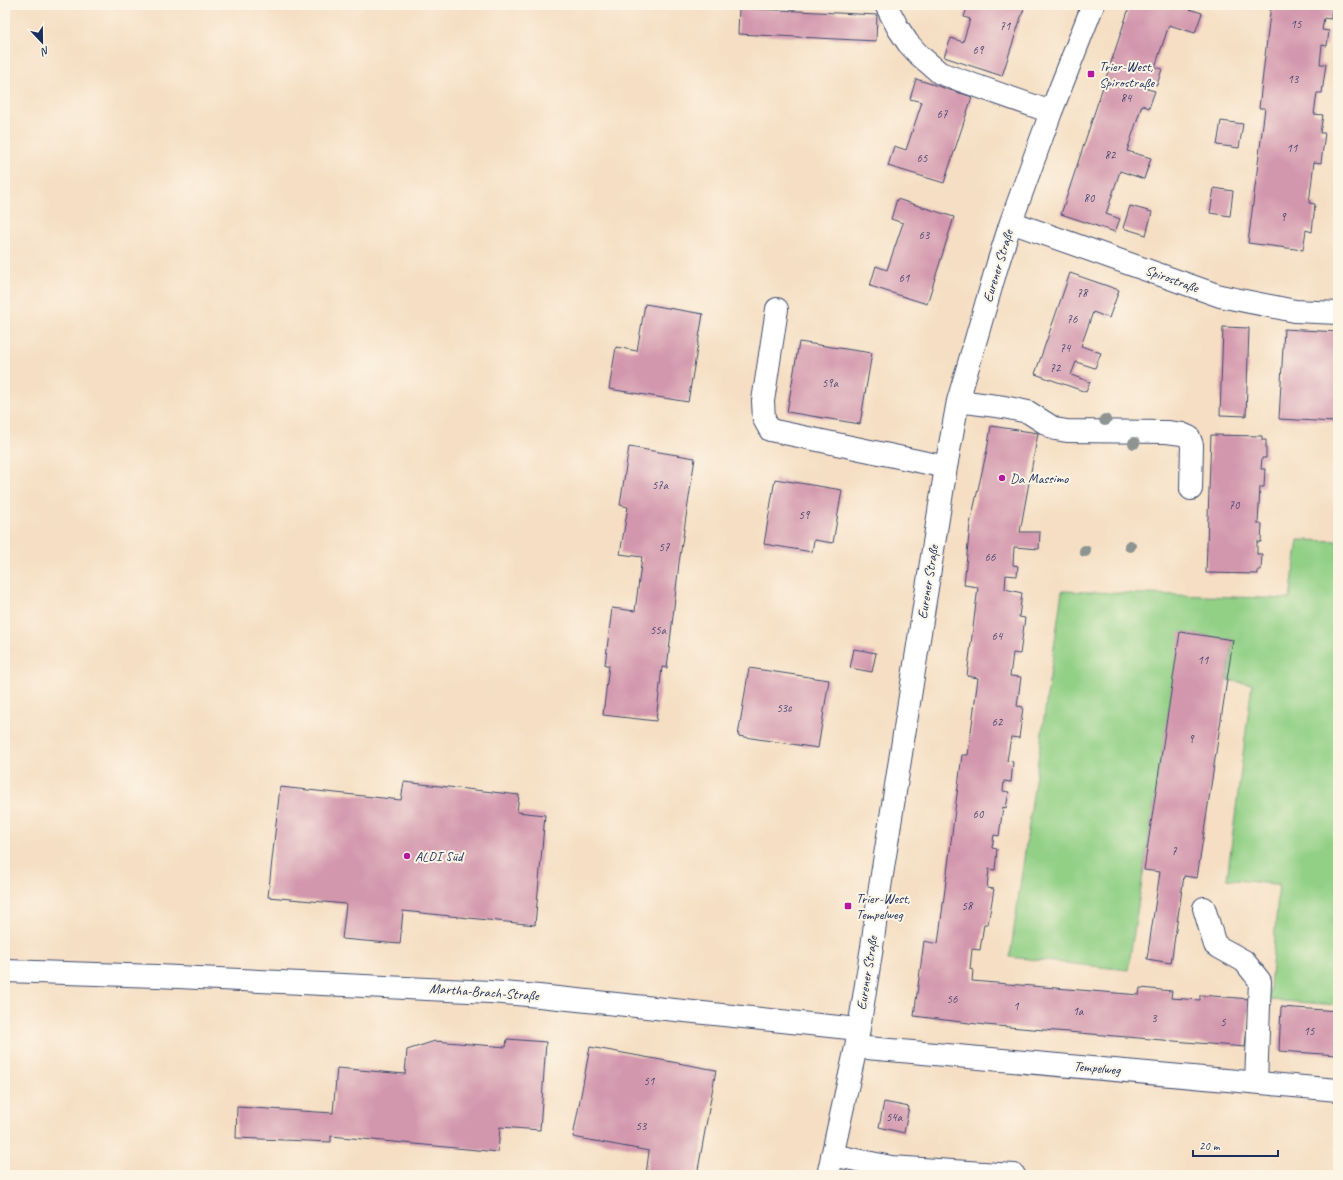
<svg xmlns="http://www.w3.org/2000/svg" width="1343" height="1180" viewBox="0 0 1343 1180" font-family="Caveat,sans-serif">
	<rect width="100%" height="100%" fill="#fcf5e5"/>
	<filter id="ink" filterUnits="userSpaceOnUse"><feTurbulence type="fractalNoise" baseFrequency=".025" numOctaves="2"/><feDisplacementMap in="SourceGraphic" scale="8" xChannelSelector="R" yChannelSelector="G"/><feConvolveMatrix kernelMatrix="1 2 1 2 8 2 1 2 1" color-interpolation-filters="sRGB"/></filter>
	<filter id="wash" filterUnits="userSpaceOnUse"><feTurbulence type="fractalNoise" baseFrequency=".012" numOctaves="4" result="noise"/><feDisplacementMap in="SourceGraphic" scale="16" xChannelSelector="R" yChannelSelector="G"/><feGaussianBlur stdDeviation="0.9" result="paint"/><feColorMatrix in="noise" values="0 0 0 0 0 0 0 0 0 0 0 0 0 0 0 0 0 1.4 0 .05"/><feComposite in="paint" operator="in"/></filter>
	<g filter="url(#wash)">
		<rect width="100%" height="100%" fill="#f5dec3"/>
		<path fill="#92d086" stroke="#568072" d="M1298,540L1338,541V1005L1269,1000L1279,884H1274L1227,879L1252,684L1227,680L1233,640L1181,632L1128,970L1010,957L1062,591L1290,599Z"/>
		<g id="blocks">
			<path fill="#d397ad" d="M968,5H1025L1002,76L944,57L951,38L963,42L970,19L964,17Z
				M1130,5H1176L1202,13L1195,33L1169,25L1155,67L1162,69L1157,85L1149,83L1147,89L1155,91L1149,108L1142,105L1127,151L1151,158L1144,179L1120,171L1106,214L1120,219L1115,232L1061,214Z
				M1271,5H1332L1331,19L1324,18L1322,30L1329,31L1327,46L1322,45L1320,64H1326L1322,93H1317L1314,114L1323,115L1320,133H1325L1321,163L1314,162L1309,203L1315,204L1312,232L1306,230L1303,250L1248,243L1265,108H1259Z
				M739,8L877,15L876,41L738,34Z
				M916,79L972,97L944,183L888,166L894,146L906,150L922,102L910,99Z
				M1221,121L1243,124L1239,148L1217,145Z
				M1214,188L1233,191L1230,216L1210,213Z
				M897,199L954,217L927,304L870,286L876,266L887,270L903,223L891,219Z
				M1130,206L1152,212L1146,235L1123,228Z
				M1070,273L1119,290L1109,318L1093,312L1081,346L1101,353L1095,368L1076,362L1071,375L1090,382L1086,392L1035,374Z
				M645,304L703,314L688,402L609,389L616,347L637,351Z
				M1223,327L1249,328L1246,416L1220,415Z
				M1284,329L1338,332V373L1335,422L1279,419Z
				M799,342L872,353L860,424L787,412Z
				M991,426L1038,433L1020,532H1040L1039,549L1014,547L1013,565L1018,566L1017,576L1006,575L1005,589L1022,593L1019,617L1025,618L1020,654L1013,653L1010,676L1021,677L1017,706L1023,707L1019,738L1011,737L1007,761L1013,762L1011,782L1004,781L1003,791L1009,792L1006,808L1003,807L999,836L994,835L992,848L997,849L995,870L989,869L987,888L994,889L988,924H984L980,950L972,949L970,969L973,970L972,981L1139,995L1140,988L1172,991L1171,998L1200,1000V995L1250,999L1245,1047L985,1025L914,1016L924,941L938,944L962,755H968L978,678L967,676L978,587L964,585L970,524L987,450Z
				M1211,435L1262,436V440H1266V458H1262L1261,469H1265L1264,487H1260L1258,524H1262L1261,542H1257V554H1262L1261,570H1258V574L1206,573Z
				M629,447L695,458L679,563L667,668L662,667L656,721L603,715L609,665H605L612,608L635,611L642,557L620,554L628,507L620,505Z
				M775,479L842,490L833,543L814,540L812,552L764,544Z
				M1180,632L1233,640L1197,878L1184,876L1171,963L1147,959L1160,872L1144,870Z
				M854,649L876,653L872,672L850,668Z
				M749,668L829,680L818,748L738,736Z
				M404,782L519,795L517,812L545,815L535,925L403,911L400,944L342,939L346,904L268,897L280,787L401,800Z
				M1281,1007L1338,1011V1055L1279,1051Z
				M507,1039L546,1042L540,1130L500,1127L498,1152L331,1136V1142L236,1138L237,1107L333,1113L337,1068L405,1074L407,1050L435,1041L506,1047Z
				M590,1047L716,1070L697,1175H646L649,1151L573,1137Z
				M884,1102L909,1107L904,1133L879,1127Z"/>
		</g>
	</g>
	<g filter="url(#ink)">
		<use href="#blocks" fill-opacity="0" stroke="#3c496d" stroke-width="1"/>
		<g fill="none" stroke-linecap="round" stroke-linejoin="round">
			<defs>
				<path id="minor" d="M886,5L898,28L908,43L919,55L940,73L1051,112
					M1011,222L1220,296L1295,311L1338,313
					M777,309L763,401L764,419L770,430L946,467
					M958,401L1004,407L1028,412L1055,429L1067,431L1167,432L1182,434L1189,437L1192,445L1191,489
					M1204,908L1215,945L1244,961L1260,981L1256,1082
					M5,971L157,976L490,992L539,996L858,1029
					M856,1047L1338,1090
					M832,1155L891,1167L1014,1175
					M828,1175L856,1047L872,947L878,900L946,467L958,401L998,263L1011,222L1051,112L1093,5"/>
			</defs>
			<use href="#minor" stroke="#3c496d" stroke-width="24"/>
			<use href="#minor" stroke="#fff" stroke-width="22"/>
		</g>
		<g fill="#8e9491">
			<circle cx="1105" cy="420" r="6"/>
			<circle cx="1134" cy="443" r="6"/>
			<circle cx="1130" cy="546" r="6"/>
			<circle cx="1085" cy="551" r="6"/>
		</g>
	</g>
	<g fill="#b5179e" stroke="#fcf5e5" stroke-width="1.5">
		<rect x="1087" y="70" width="8" height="8" rx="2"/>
		<circle cx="1002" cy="478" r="4"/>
		<circle cx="407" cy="856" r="4"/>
		<rect x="844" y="902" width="8" height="8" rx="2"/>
	</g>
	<g text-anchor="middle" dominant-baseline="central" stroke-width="4" stroke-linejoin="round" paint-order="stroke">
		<g font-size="12" fill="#494972">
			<text x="1296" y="24">15</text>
			<text x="1005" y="26">71</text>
			<text x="978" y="50">69</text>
			<text x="1293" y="79">13</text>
			<text x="1126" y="98">84</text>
			<text x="942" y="114">67</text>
			<text x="1292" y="148">11</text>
			<text x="1110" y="155">82</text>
			<text x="922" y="158">65</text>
			<text x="1089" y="198">80</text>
			<text x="1283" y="217">9</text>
			<text x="924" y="235">63</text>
			<text x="904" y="278">61</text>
			<text x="1082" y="293">78</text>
			<text x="1072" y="319">76</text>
			<text x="1065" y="348">74</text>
			<text x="1055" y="368">72</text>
			<text x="830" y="383">59a</text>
			<text x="660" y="485">57a</text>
			<text x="1234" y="505">70</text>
			<text x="804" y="515">59</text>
			<text x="664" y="547">57</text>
			<text x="990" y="557">66</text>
			<text x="658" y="630">55a</text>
			<text x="997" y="636">64</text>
			<text x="1203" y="660">11</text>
			<text x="784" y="708">53c</text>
			<text x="997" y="722">62</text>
			<text x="1191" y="739">9</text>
			<text x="978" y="814">60</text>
			<text x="1174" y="851">7</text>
			<text x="967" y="906">58</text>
			<text x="952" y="999">56</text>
			<text x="1016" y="1006">1</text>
			<text x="1078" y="1011">1a</text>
			<text x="1154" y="1018">3</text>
			<text x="1223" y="1022">5</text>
			<text x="1309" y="1031">15</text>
			<text x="649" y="1081">51</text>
			<text x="894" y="1117">54a</text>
			<text x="641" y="1126">53</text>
		</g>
		<g font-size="14" fill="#1b2f5e" stroke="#fcf5e5" text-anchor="start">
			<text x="1099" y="66">Trier-West,<tspan x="1099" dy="16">Spirostraße</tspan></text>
			<text x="1010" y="478">Da Massimo</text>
			<text x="415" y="856">ALDI Süd</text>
			<text x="856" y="898">Trier-West,<tspan x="856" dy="16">Tempelweg</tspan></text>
		</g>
		<g font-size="14" fill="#1b2f5e" stroke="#fcf5e5">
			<text transform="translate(998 266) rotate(-73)">Eurener Straße</text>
			<text transform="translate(1172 279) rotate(20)">Spirostraße</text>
			<text transform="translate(928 582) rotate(-81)">Eurener Straße</text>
			<text transform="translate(867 973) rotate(-81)">Eurener Straße</text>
			<text transform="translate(484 992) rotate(4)">Martha-Brach-Straße</text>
			<text transform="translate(1097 1068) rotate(5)">Tempelweg</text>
		</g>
	</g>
	<rect width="1343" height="1180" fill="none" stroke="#fcf5e5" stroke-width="20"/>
	<g transform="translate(42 42) rotate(158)" stroke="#fcf5e5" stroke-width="3" paint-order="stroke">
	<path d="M0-3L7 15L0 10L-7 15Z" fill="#1b2f5e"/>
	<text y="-6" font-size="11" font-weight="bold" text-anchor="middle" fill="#1b2f5e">N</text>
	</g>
	<path d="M1193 1150v6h85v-6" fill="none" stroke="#1b2f5e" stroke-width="2"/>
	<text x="1199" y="1150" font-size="12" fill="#1b2f5e" stroke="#fcf5e5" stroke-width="3" paint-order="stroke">20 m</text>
</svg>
